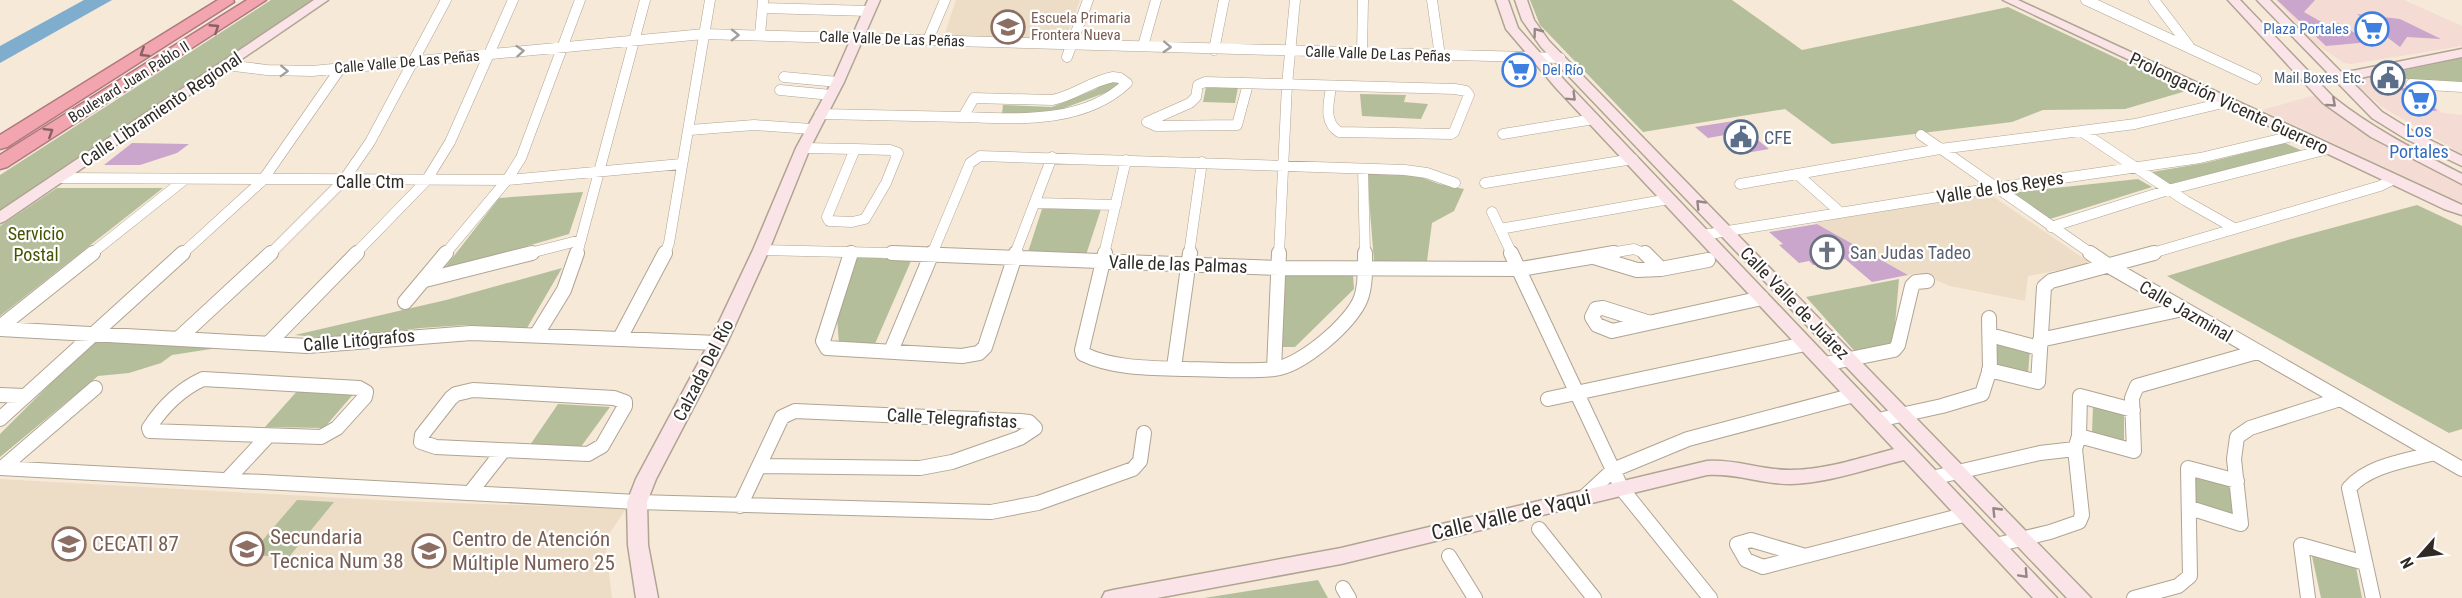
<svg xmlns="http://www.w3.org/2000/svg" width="2462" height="598" viewBox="0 0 2462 598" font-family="'Roboto Condensed',sans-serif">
	<rect width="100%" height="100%" fill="#f6e9d8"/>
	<path fill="#f4dbd3" d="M2276,0H2404L2462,26V46L2351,64L2344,63L2313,42Z
		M2388,74L2397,78L2394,81L2401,86L2420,91L2442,113L2462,115V154L2382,107L2351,80Z
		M2316,95L2355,128L2462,184V203L2262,110Z"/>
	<path fill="#eeddc6" d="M956,0H1080L1065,40L943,39Z
		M1988,193L2092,264L2028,276L2025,301L1950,286L1919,273L1908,275L1814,222Z
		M0,479L398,501L626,509L605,540L612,598H0Z"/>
	<path fill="#b4be9b" d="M271,0H316L0,213V175Z
		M1530,0H1732L1802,50L2008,7L2186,91L2125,109L2043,110L2012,122L1832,144L1785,109L1643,132L1540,25Z
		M2462,58V84L2397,78L2388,74Z
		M1103,80L1119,82L1118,88L1043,116L1002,114L1003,105L1052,107L1096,89Z
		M1206,87H1238L1235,103L1203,102Z
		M1360,94L1406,95L1404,102L1428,104L1421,119L1362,116Z
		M2285,143L2307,153L2171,187L2146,173L2205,163Z
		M1367,173L1418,176L1439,184L1464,189L1454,211L1432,223L1427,261H1374Z
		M2138,179L2152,187L2050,219L2010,193Z
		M57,188H163L0,316V226Z
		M583,192L569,234L443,270L499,198Z
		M2417,205L2462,226V429L2449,433L2167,276L2291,239Z
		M1042,209H1101L1086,255L1028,252Z
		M857,256L911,261L874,346L839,344L837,317Z
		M562,268L527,328L466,325L421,328L334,339L295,335L446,300Z
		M1283,274L1353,275L1354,289L1295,347H1282Z
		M1899,279L1893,348L1859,356L1806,297Z
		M1995,339L2030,349L2028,374L1992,364Z
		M93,341L224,347L172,355L161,363L129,373L98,376L0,457V434Z
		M299,389L356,391L324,428L265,427Z
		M558,404L610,407L580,448L530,445Z
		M2093,406L2124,415V442L2092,433Z
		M2191,475L2229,485L2234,514L2195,504Z
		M297,500L334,502L289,557L250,555Z
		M2312,556L2356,567L2362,598H2321Z
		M1318,580L1328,598H1204Z"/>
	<path fill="#7fadce" d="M84,0H112L0,63V46Z"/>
	<path fill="#caa5cc" d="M2277,0H2315L2304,12L2332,28L2338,23L2370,42L2326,46Z
		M2357,14L2400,19L2441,39L2407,37L2400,47Z
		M2399,87L2423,93L2437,111L2419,110Z
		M1734,121L1769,149L1746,153L1725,135L1708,138L1695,127Z
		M132,143L189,144L177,153L140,165H104Z
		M1817,224L1908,275L1872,282L1845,259L1813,265L1809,261L1799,263L1779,245L1783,244L1769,232Z"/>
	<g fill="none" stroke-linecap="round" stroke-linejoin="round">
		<defs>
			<path id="street-far1" d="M1432,0L1440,56
				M2086,0L2256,79
				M2154,0L2189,46
				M763,8L869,11
				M760,35L763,1
				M928,40L945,0
				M1143,46L1156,0
				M1214,50L1224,0
				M1362,53L1363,0
				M1067,57L1088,0
				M226,65L267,70L312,71L704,34L1560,58
				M784,77L838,82
				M1113,77L1120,78L1127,83C1084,124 1017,119 963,117L974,98L1052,100C1074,96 1091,81 1113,77Z
				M1248,84L1237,125L1156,126L1147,122L1190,103L1196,97L1198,85L1205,82L1455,89L1466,91L1469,95L1454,132L1451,134L1339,132C1323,122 1329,102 1331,87
				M2411,84L2462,87
				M780,90L831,95
				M820,114L963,117
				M690,130L754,125L811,129
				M2081,131L2186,201L2234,228
				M1503,134L1594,119
				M1921,135L2092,254
				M803,148L855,149
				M855,149L890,150L898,153L886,183L865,219L852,222L829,221L827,217Z
				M1363,169L1365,254
				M1797,174L1840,212
				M59,178L507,180L681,164
				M1485,183L1633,159
				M1740,184L1940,149L2135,124L2227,102
				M1036,203L1116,205
				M1492,212L1512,254
				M2051,227L2168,190L2328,149
				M1500,229L1669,199
				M1703,235L1994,188L2200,158L2297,135
				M761,250L929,254
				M91,254L184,180
				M182,254L262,181L340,69
				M270,254L343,181L370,142L446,0
				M355,254L426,181L450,142L513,0
				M445,254L507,180L521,158L580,0
				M526,254L581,240
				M577,254L645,0
				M665,254L669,243L710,0
				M851,254L852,251
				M932,254L970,163L980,156L1405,170L1427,173L1455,183
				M1015,254L1052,157
				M1104,254L1126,160
				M1189,254L1202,162
				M1279,254L1287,85L1295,0
				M1605,254L1634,249L1646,254
				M2149,254L2380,186L2392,180"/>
			<path id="street" d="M851,253L823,341L827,348L962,356L979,353L985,347L1016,253
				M892,253L1278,268L1521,269L1614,253
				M1105,253L1082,350L1083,354C1114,369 1153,368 1187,369C1215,369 1246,372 1274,369C1301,366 1352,323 1361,298C1366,284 1365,267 1365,253
				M1511,253L1622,489L1710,598
				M2090,253L2109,266L2462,469
				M1594,257L1637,270L1661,269L1645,253
				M1661,269L1708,260
				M425,280L532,253
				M405,302L446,253
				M1647,322L1603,308L1596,309L1592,317L1597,325L1612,331L1762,298
				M0,327L93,253
				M0,329L307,346L471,333L718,343
				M537,334L564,290L577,253
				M1990,335L2039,348
				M620,338L665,253
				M178,339L271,253
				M2040,340L2183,309
				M268,344L357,253
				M891,351L932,253
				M1825,364L1894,350L1898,345L1912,286L1916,282L1927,281
				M1174,367L1190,253
				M1274,369L1279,253
				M1989,370L2038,382L2044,287L2051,281L2154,253
				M203,379L359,388L366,392L365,397L337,428L321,437L150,431L149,428C162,408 181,389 203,379Z
				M473,390L614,398L625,402V406L602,446L588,454L436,447L421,442L422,435L451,398L456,394Z
				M0,395L24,396
				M1548,399L1805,344
				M0,419L183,253
				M1878,420L1942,406L1982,394L1990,369L1989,318
				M2079,436L2134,451L2132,398L2137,386L2257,352
				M0,468L637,502L991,512L1038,503L1133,469L1140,461L1144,433
				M2,468L95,388
				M1932,478L2040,453L2075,449
				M227,480L268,436
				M470,493L503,451
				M1583,498L1613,470L1688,439L1854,395
				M740,506L782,417L795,411L1020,421L1029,422L1035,428L1020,438L952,462L920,468L760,466
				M2190,508L2241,524L2234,459L2237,437L2250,428L2340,399
				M1539,529L1594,598
				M1996,545L2050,532L2079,522L2082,515L2075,449L2079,436L2080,396L2133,410
				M1802,555L1751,540L1737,544L1746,560L1763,567L1967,514
				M1449,556L1475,598
				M1343,588L1349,598
				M2134,598L2178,586L2190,576L2188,468L2237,481
				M2308,598L2301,545L2365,563
				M2373,598L2349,488C2369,465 2406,461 2434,453"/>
			<path id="secondary" d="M314,0H328L5,221L0,223V211Z
				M868,0H880L844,82L810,148L769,250L727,343L656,479L647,502L648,545L658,598H636L628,545L627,502L636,479L709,343L753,250L796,148L832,82Z
				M1496,0H1508L1518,28L1566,82L2057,598H2033L1904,460C1866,469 1829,483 1790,484C1762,484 1736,473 1707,475L1341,564L1157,598H1102L1105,592L1113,590L1341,548L1707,461C1735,459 1762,470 1790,470C1825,470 1860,458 1894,449L1556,88L1506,29Z
				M1515,0H1527L1534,20L1549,41L2091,598H2067L1541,47L1522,20Z
				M2003,0H2018L2462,205V215L2444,209Z
				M2228,0H2240L2333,97C2373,129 2417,151 2462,174V184L2371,137L2323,103Z
				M2257,0H2270L2342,73L2462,49V57L2350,80L2382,112L2416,133L2462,156V166L2406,139L2372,118L2334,79L2326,78L2325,75L2327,72Z"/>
			<path id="highway" d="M218,0H233L234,2L7,147L0,149V135Z
				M247,0H266L7,167L0,169V155Z"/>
		</defs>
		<use href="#street-far1" stroke="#b0a493" stroke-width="11"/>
		<use href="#street" stroke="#b0a493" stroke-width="16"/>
		<use href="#secondary" stroke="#b0a493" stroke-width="3"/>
		<use href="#highway" stroke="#ae7a7e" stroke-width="3"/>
		<use href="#street-far1" stroke="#fff" stroke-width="10"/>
		<use href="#street" stroke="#fff" stroke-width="14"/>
		<use href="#secondary" fill="#fbe4e7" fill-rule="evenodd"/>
		<use href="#highway" fill="#f3a5af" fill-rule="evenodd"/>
	</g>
	<defs><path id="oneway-chevron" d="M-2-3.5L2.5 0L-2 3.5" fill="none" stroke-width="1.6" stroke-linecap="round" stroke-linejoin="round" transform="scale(1.5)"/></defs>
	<g stroke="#876163">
		<use href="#oneway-chevron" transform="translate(215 28) rotate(-33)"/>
		<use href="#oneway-chevron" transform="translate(144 53) rotate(148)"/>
		<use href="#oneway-chevron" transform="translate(49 132) rotate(-32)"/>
	</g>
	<g stroke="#958786">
		<use href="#oneway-chevron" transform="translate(1537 32) rotate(-127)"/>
		<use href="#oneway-chevron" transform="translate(1572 97) rotate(45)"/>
		<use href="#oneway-chevron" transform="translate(2332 103) rotate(42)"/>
		<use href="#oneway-chevron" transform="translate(1700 204) rotate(-134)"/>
		<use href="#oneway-chevron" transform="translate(1996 511) rotate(-134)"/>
		<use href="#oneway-chevron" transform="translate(2024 574) rotate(47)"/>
	</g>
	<g stroke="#a19f9c">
		<use href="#oneway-chevron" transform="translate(735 35) rotate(1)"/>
		<use href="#oneway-chevron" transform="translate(1167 47) rotate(3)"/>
		<use href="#oneway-chevron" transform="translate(520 51) rotate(-5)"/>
		<use href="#oneway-chevron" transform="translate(284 71) rotate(2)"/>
	</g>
	<defs>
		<symbol id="school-ring" viewBox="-11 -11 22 22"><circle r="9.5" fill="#fff" stroke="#8d6e63" stroke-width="1.5"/><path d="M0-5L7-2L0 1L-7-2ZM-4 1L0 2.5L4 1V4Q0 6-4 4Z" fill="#8d6e63"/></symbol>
		<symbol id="supermarket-ring" viewBox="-11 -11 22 22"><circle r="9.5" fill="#fff" stroke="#3f7fe0" stroke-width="1.5"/><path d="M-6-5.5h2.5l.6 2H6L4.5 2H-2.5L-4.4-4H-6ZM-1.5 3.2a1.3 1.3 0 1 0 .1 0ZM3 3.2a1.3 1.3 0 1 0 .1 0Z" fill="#3f7fe0"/></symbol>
		<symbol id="civic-ring" viewBox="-11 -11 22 22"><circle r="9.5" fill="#fff" stroke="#5c6f8a" stroke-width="1.5"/><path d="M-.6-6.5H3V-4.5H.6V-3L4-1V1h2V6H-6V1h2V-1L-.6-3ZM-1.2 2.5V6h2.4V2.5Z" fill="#5c6f8a"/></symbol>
		<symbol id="church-ring" viewBox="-11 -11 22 22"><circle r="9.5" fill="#fff" stroke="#6b7280" stroke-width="1.5"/><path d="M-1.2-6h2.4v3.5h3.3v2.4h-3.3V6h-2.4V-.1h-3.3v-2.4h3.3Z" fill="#6b7280"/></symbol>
	</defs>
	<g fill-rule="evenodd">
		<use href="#school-ring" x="989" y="8" width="38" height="38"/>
		<use href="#supermarket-ring" x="2353" y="10" width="38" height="38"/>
		<use href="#supermarket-ring" x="1500" y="51" width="38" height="38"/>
		<use href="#civic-ring" x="2369" y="59" width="38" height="38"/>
		<use href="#supermarket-ring" x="2400" y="80" width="38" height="38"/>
		<use href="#civic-ring" x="1722" y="118" width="38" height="38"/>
		<use href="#church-ring" x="1808" y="233" width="38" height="38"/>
		<use href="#school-ring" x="50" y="525" width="38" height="38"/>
		<use href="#school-ring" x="228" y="530" width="38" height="38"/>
		<use href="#school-ring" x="410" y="532" width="38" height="38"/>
	</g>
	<g text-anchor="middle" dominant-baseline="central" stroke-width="4.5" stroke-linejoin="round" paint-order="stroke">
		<g font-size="15" fill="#785e54" stroke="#fff" text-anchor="start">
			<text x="1031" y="18">Escuela Primaria<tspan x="1031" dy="17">Frontera Nueva</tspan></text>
		</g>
		<g font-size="15" fill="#366cbe" stroke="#fff" text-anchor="end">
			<text x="2349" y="29">Plaza Portales</text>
			<text x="1542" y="70" text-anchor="start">Del Río</text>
		</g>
		<g font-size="15" fill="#2f2a24" stroke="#fff">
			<text transform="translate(892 39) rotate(2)">Calle Valle De Las Peñas</text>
			<text transform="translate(1378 54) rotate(2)">Calle Valle De Las Peñas</text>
			<text transform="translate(407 62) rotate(-5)">Calle Valle De Las Peñas</text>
			<text transform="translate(129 82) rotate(-32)">Boulevard Juan Pablo II</text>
		</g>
		<g font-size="15" fill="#4e5e75" stroke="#fff" text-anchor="end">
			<text x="2365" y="78">Mail Boxes Etc.</text>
		</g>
		<g font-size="18" fill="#2f2a24" stroke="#fff">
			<text transform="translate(2229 103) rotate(25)">Prolongación Vicente Guerrero</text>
			<text transform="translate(161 109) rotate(-34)">Calle Libramiento Regional</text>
			<text x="370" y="181">Calle Ctm</text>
			<text transform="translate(2000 187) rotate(-9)">Valle de los Reyes</text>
			<text transform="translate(1178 264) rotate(2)">Valle de las Palmas</text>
			<text transform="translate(1795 303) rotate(46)">Calle Valle de Juárez</text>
			<text transform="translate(2186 311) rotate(30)">Calle Jazminal</text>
			<text transform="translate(359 340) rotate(-5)">Calle Litógrafos</text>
			<text transform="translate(703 370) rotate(-63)">Calzada Del Río</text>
			<text transform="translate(952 418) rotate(3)">Calle Telegrafistas</text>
		</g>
		<g font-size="18" fill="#366cbe" stroke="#fff">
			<text x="2419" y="130">Los<tspan x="2419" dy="21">Portales</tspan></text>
		</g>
		<g font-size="18" fill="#4e5e75" stroke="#fff" text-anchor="start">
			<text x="1764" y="137">CFE</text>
		</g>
		<g font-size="18" fill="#445301" stroke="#fff">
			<text x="36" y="233">Servicio<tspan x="36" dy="21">Postal</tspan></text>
		</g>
		<g font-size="18" fill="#5b616d" stroke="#fff" text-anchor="start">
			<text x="1850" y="252">San Judas Tadeo</text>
		</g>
		<g font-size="21" fill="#2f2a24" stroke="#fff">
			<text transform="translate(1511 515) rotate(-13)">Calle Valle de Yaqui</text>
		</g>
		<g font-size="21" fill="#785e54" stroke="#fff" text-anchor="start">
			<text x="270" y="537">Secundaria<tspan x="270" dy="24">Tecnica Num 38</tspan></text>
			<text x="452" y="539">Centro de Atención<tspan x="452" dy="24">Múltiple Numero 25</tspan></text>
			<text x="92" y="544">CECATI 87</text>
		</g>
	</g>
	<g transform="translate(2420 556) rotate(242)" stroke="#ffffff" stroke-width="4.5" paint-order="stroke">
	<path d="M0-4.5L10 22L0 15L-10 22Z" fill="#2f2a24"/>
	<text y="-9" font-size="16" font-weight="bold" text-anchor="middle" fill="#2f2a24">N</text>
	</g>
</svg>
